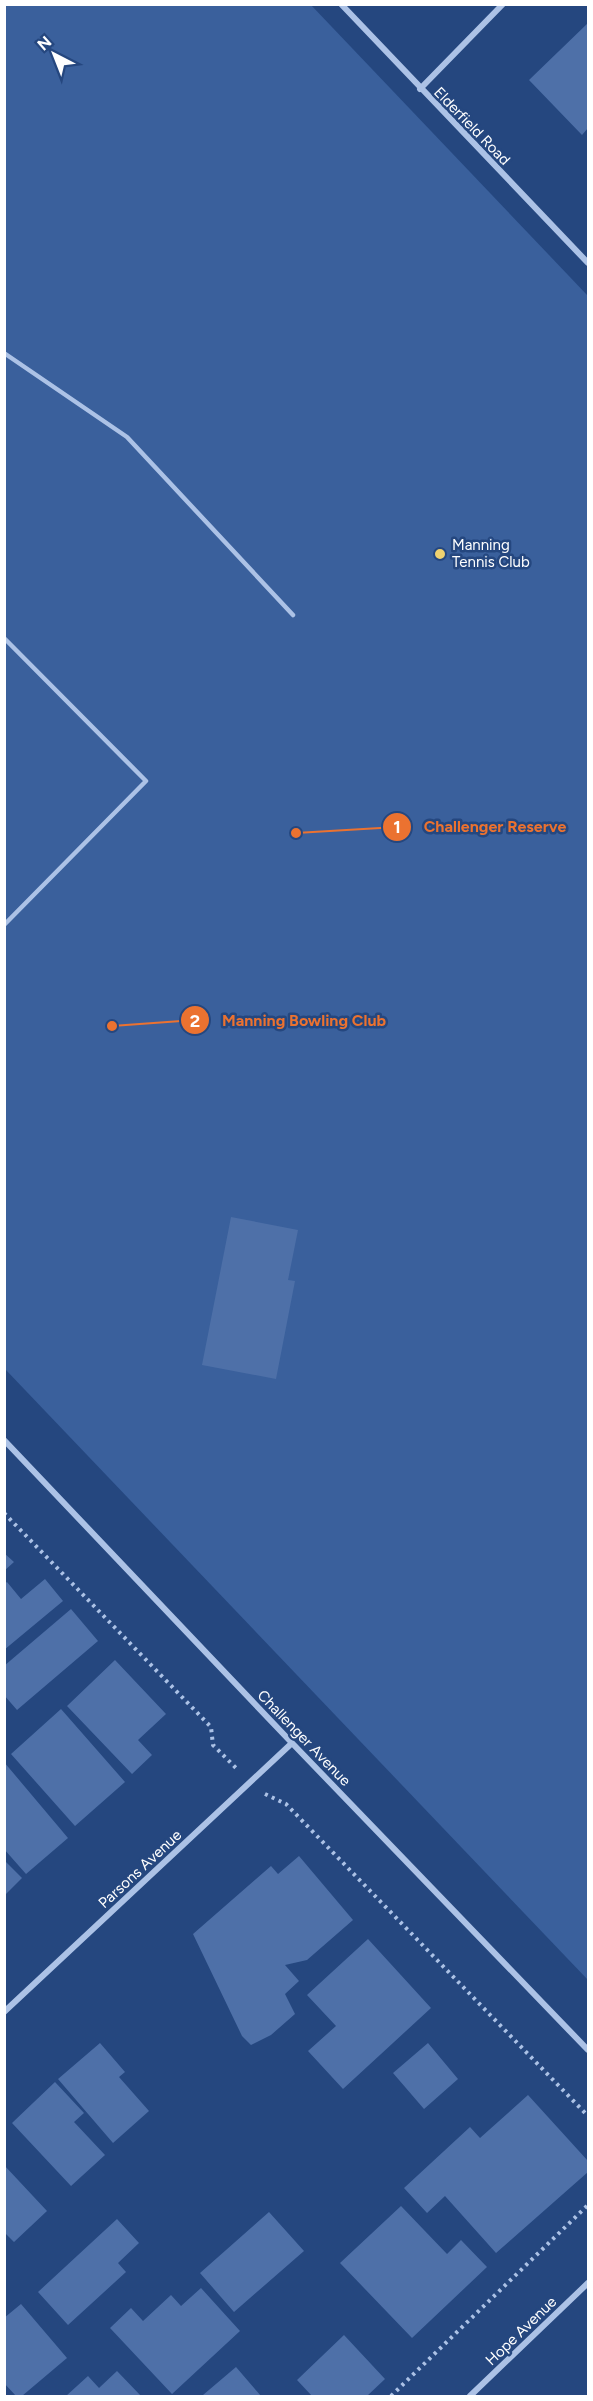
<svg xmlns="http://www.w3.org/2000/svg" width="593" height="2401" viewBox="0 0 593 2401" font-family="Figtree,sans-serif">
	<rect width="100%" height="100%" fill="#25477f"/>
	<path fill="#3a609c" d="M6,5H311L588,296V1980L5,1369Z"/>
	<path fill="#4e70a8" d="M588,23V128L582,135L529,80Z
		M231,1217L298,1230L288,1280L295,1281L276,1379L202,1365Z
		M4,1553L14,1562L4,1571Z
		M45,1579L63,1601L4,1650V1584L7,1582L21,1599Z
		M71,1609L98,1641L17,1710L4,1695V1666Z
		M115,1660L166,1714L138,1740L152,1755L132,1774L67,1706Z
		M61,1709L125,1782L75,1826L11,1754Z
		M4,1762L68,1838L26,1874L4,1849Z
		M299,1856L353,1920L307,1960L285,1965L299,1981L285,1994L295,2014L271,2035L251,2045L242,2036L193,1934L271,1866L278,1874Z
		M4,1860L22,1878L4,1896Z
		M368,1939L431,2008L343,2089L308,2051L336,2026L307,1995Z
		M100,2043L125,2072L119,2077L149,2111L113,2143L58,2079Z
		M428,2043L458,2079L424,2109L393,2073Z
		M55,2082L84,2113L74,2122L105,2155L71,2186L12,2123Z
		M528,2095L588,2161V2172L496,2253L445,2196L427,2213L404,2188L470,2127L480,2138Z
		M4,2165L47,2211L14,2242L4,2232Z
		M401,2206L447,2254L461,2240L487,2267L412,2338L340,2263Z
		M269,2212L304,2251L234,2312L200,2273Z
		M117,2219L139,2243L118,2263L126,2272L68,2325L38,2292Z
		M201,2288L240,2331L172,2394L110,2328L131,2308L143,2321L171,2295L181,2306Z
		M21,2304L67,2358L22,2396H16L4,2383V2318Z
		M344,2335L385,2379L367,2396H312L297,2380Z
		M236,2367L261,2396H204L203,2395Z
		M117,2371L141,2396H66L88,2376L99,2388Z"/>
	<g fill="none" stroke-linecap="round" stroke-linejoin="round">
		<path stroke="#acc2e6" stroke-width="4" stroke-dasharray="3 4.5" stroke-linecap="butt" d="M4,1513L211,1727L213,1745L237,1769
			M265,1794L286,1804L588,2116
			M391,2396L588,2205"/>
		<path stroke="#acc2e6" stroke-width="4.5" d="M4,353L127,437L293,615
			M4,638L146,781L4,925"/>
		<path stroke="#acc2e6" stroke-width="6" d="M341,4L588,263
			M420,89L503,4
			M4,1440L292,1743L588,2050
			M4,2012L292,1743
			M470,2396L588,2283"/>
	</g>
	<circle fill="#efd270" stroke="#25477f" stroke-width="2" cx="440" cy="554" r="6"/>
	<g text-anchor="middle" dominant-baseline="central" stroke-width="5" stroke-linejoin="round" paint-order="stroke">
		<g font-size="15" fill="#fff" stroke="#25477f">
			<text transform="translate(472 126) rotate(46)">Elderfield Road</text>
			<text transform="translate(304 1738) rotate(46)">Challenger Avenue</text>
			<text transform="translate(140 1869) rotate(-43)">Parsons Avenue</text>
			<text transform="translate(521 2331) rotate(-44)">Hope Avenue</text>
		</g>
		<g font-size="15" fill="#fff" stroke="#25477f" text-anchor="start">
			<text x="452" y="545">Manning<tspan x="452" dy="17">Tennis Club</tspan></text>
		</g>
	</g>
	<path fill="none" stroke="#eb7230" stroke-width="2" d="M296 833L397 827M112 1026L195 1020"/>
	<g fill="#eb7230" stroke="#25477f" stroke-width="2">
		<circle cx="296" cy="833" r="6"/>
		<circle cx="112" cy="1026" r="6"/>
		<circle cx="397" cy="827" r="15"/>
		<circle cx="195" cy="1020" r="15"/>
	</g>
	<g font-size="18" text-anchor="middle" font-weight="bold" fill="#fff">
		<text x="397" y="833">1</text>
		<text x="195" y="1027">2</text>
	</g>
	<g font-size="16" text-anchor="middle" font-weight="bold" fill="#eb7230" stroke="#25477f" stroke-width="5" stroke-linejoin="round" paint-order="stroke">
		<text x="495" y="832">Challenger Reserve</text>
		<text x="304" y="1026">Manning Bowling Club</text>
	</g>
	<rect width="593" height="2401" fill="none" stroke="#ffffff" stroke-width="12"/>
	<g transform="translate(54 54) rotate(318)" stroke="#25477f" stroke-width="4.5" paint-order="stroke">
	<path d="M0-4.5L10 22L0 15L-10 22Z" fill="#ffffff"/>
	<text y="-9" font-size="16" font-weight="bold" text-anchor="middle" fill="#ffffff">N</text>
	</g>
</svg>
